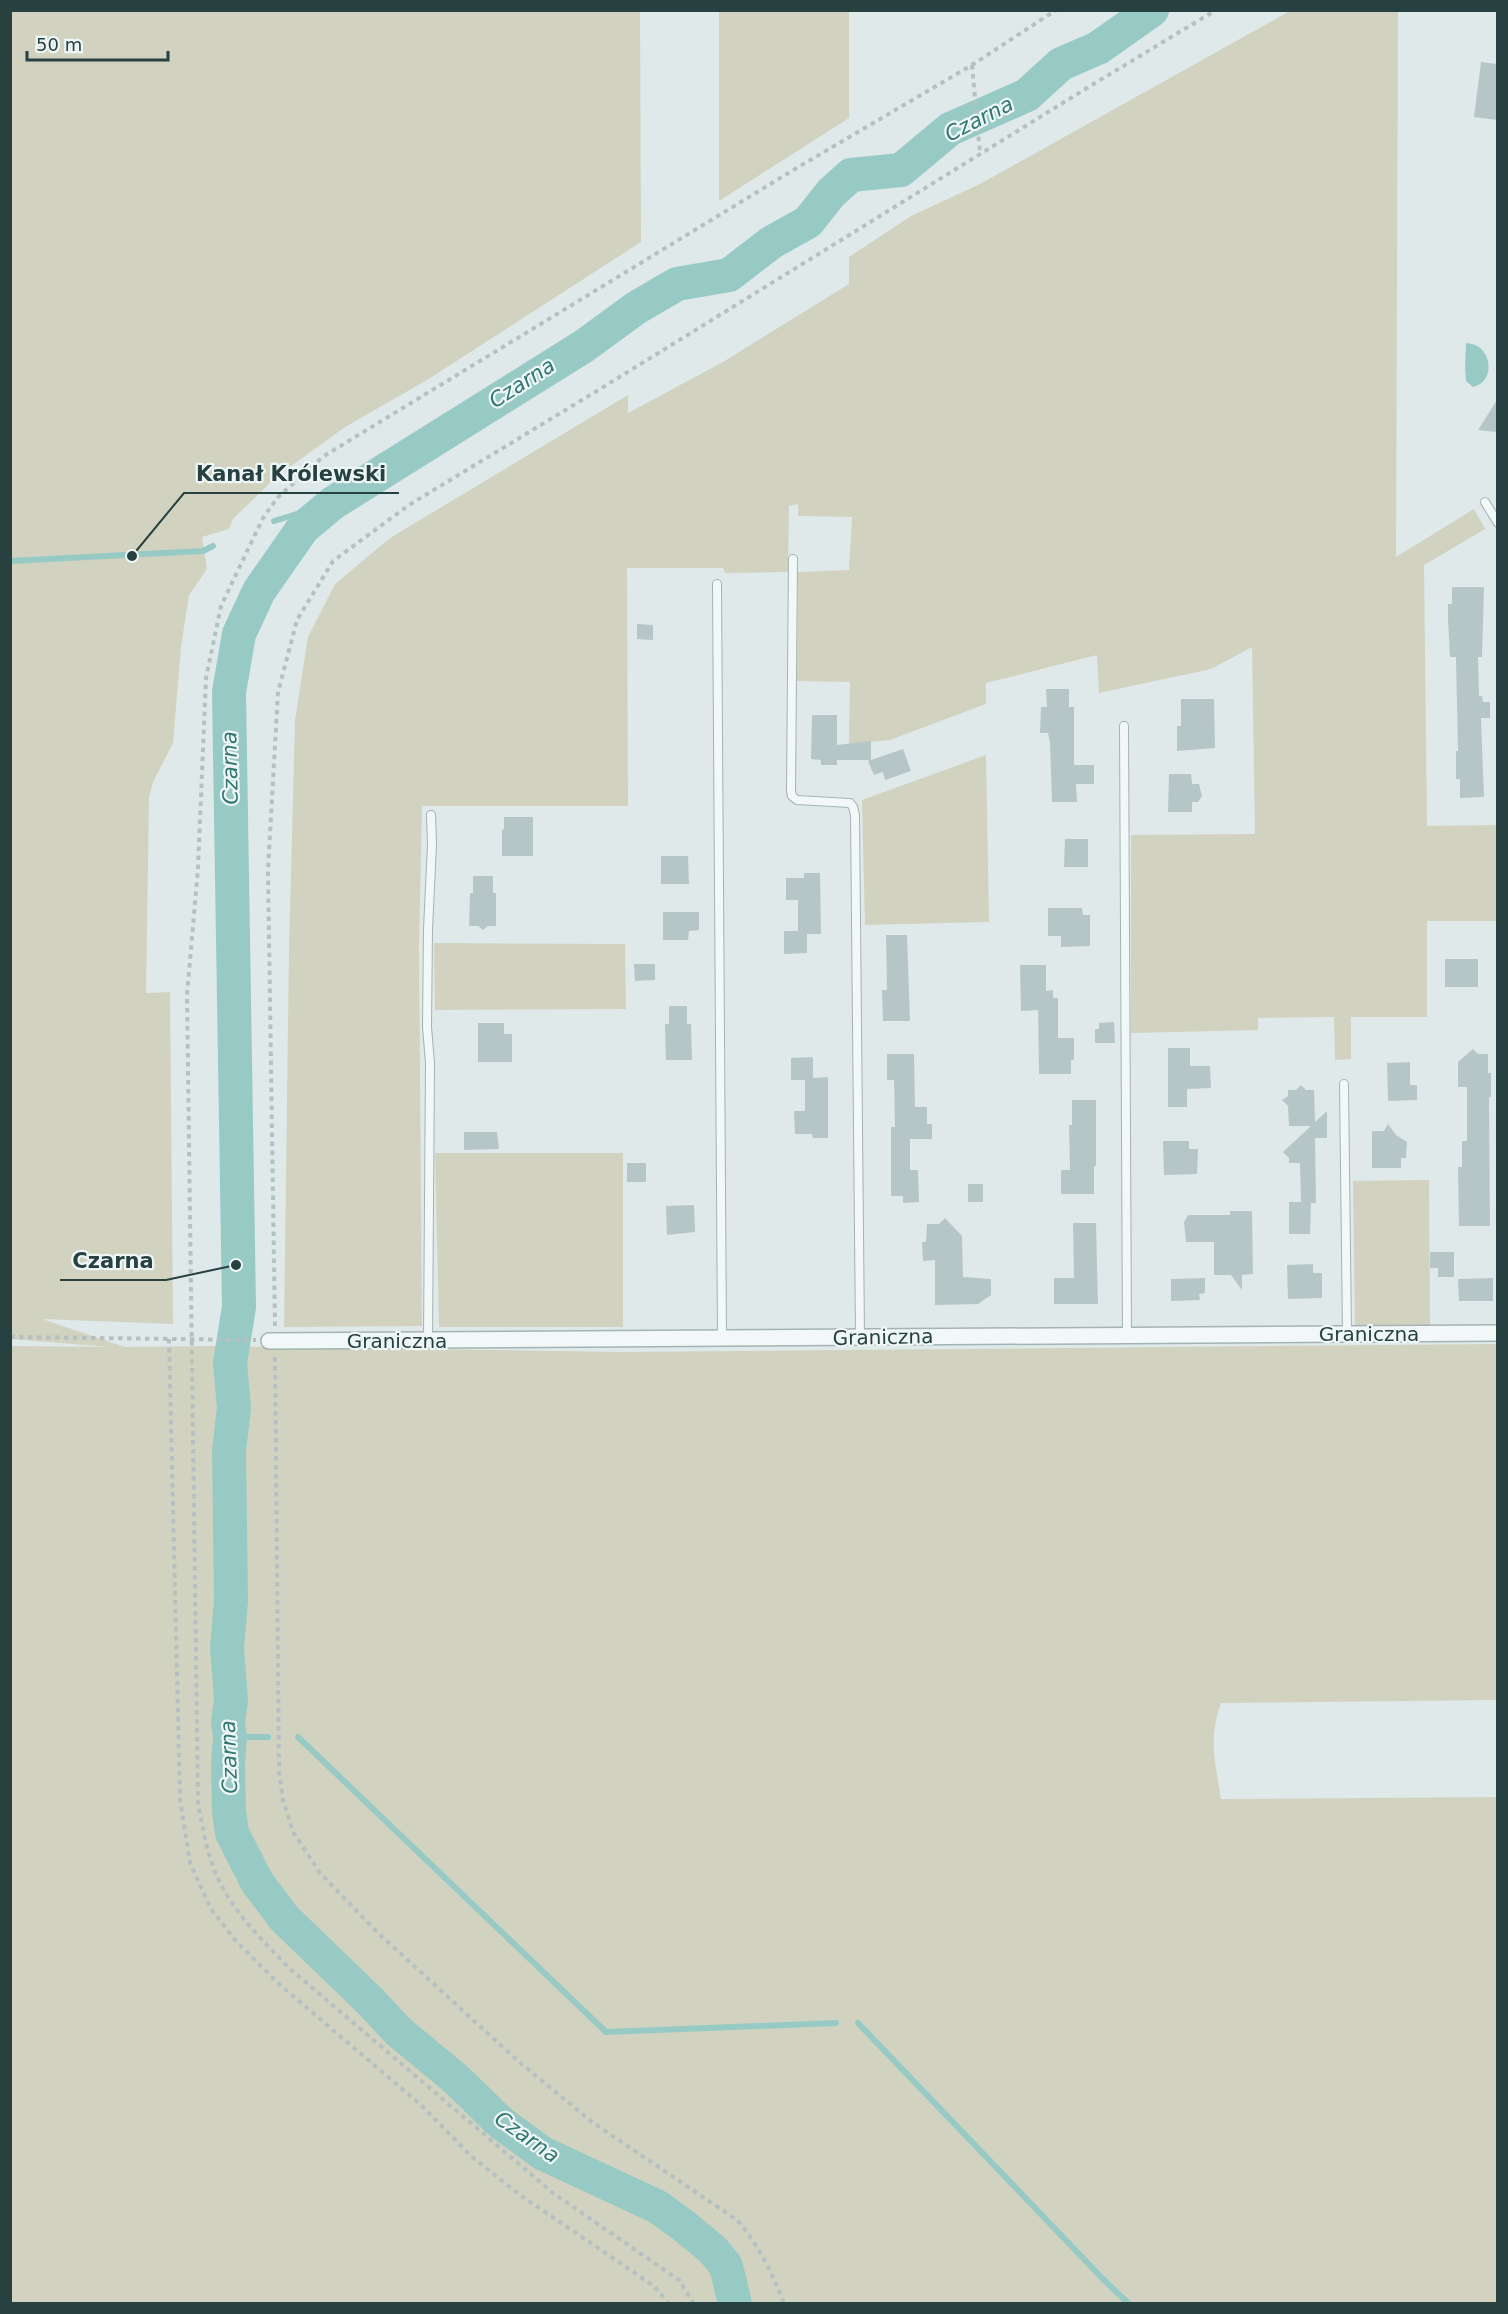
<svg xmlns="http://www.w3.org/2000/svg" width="1508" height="2314" viewBox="0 0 1508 2314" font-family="'DejaVu Sans',sans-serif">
	<rect width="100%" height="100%" fill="#dfe9e9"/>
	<path fill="#d1d3c0" d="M10,11H640L641,242L427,380L345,427L276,477L233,519L229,529L202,537L207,569L189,595L181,647L173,743L153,782L149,797L146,993L170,992L173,1324L42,1319L125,1347L209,1346L623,1352L1497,1344V1700L1221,1703C1208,1740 1215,1761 1221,1799L1497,1797V2303H11V1346L110,1347L11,1339Z
		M719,11H849V118L719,201Z
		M1290,11H1398L1396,557L1474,509L1485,529L1424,565L1427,826L1498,825L1497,921H1427V1017H1351V1059L1335,1060L1334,1017L1258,1018V1030L1131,1033V835L1255,834L1252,647L1211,669L1099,693L1097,655L986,683V704L890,740L849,744L850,682L797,681L798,572L849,570L852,517L798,516V504L789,506L788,572L725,573L723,568H627L628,806H422L419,947L422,1326L284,1327L289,951L295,720L308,637L335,584L390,538L628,395V413L723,362L849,284V257L911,216L980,184Z
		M986,755L989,922L865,925L862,800Z
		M434,943L625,944L626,1009L435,1010Z
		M435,1153H623V1327H439Z
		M1429,1180L1430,1326L1355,1327L1353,1181Z"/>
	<path fill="#98cac5" d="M1466,343C1491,343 1498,381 1473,387L1466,381L1465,367Z"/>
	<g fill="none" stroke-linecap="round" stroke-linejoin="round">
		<path stroke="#98cac5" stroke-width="6" d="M274,521L333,503
			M10,561L203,551L213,546
			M230,1737H268
			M298,1737L606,2032L836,2023
			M858,2023L1102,2278L1129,2304"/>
		<path stroke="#98cac5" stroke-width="34" d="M735,2304L726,2266L713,2250L684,2226L658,2207L542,2153L500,2122L457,2080L399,2032L369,2000L284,1918L257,1882L232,1833L229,1811L228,1763L230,1737L228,1722L231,1699L227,1648L231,1601L229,1451L234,1408L230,1363L239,1307L229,692L239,634L259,591L303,528L333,503L584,346L636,308L677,284L729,275L772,242L808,222L831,193L851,175L901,170L950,129L1027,95L1061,64L1098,48L1152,10"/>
	</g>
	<path fill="#b6c6c6" d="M1481,62L1497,64V120L1474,117Z
		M1497,400V432L1478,430Z
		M1452,587H1484L1482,657H1478L1479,696H1482L1483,702H1490V718H1481L1484,797L1460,798V779H1456V751H1458L1456,657H1450L1448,619V604H1452Z
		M637,624L653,625V640L637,639Z
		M1046,689H1069V707H1074V765H1094V784H1076L1077,802H1052L1050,743L1048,733H1040L1041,707H1047Z
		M1181,699H1214L1215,748L1177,751V726H1181Z
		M812,715H837V745L871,741V760L903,749L911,771L885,780L883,772L874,775L868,761L870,760H837V765H821V760L811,759Z
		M1169,774H1191L1192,784H1199L1202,796L1198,802H1192V812H1168Z
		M504,817H533V856H502V830L504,829Z
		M1065,839H1088V867H1064Z
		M661,856H688L689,884H661Z
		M804,873H820L821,934H807V953L784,954V931H798V900H786V878H804Z
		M473,876H493V893H496V926H488L483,930L478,926H469L470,893H473Z
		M1048,908H1082L1083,915H1090V946L1061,947V936H1048Z
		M663,912H699V930L689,931L688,940H663Z
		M886,935H907L910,1021H883L882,990H887Z
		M1445,959H1478V987H1445Z
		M634,964H655V980L635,981Z
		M1020,965H1046V991L1053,990V998H1058V1038H1074V1060H1071V1074H1039L1038,1010L1021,1011Z
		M669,1006H687V1024H691L692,1060H666L665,1024H669Z
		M1114,1022L1115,1043H1095V1029H1099V1023Z
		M478,1023H504V1034H512V1062H478Z
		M1168,1048H1190V1066H1210L1211,1088L1187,1089V1107H1168Z
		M1473,1049L1478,1054H1488V1073H1491V1097H1489L1490,1226H1459L1458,1167H1462V1141H1467V1087H1458V1062Z
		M887,1054H914L915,1107H927V1124H932V1139H910V1170H918L919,1202L903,1203V1196H891V1127H895L894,1080H887Z
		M813,1057V1078L828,1077V1138H813L812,1134H795L794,1111H805V1080H791V1058Z
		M1410,1062V1085H1417V1100L1388,1101L1387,1063Z
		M1301,1085L1306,1090H1314L1315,1122L1327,1111V1138H1315L1316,1203H1311L1310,1234H1289V1202H1301L1300,1163H1289V1158L1283,1152L1311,1126H1289L1288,1106L1282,1100L1288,1096V1090H1296Z
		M1072,1100H1096V1166H1094V1194H1061V1170H1070L1069,1125H1072Z
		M1388,1124L1396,1135L1407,1142L1406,1158H1401V1168H1372V1131H1384Z
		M464,1132H497L499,1149L464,1150Z
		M1163,1141H1189V1149H1198L1197,1174L1164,1175Z
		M627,1163H646V1182H627Z
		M968,1184H983V1202H968Z
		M694,1205L695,1232L667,1235L666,1206Z
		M1230,1211H1252L1253,1274L1242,1275V1290L1231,1275H1214V1242H1186L1184,1222L1188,1215H1230Z
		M945,1218L962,1236L963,1277L991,1279V1295L978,1304L935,1305V1260L923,1261L922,1242H926L927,1224H939Z
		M1073,1223H1096L1098,1304H1054V1278H1074Z
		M1430,1252H1454V1277H1438V1268H1430Z
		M1313,1264V1273H1322V1298L1288,1299L1287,1265Z
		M1205,1278V1293L1199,1294L1200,1300L1171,1301V1279Z
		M1493,1278V1301H1459L1458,1279Z"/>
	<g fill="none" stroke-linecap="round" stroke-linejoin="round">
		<defs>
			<path id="service" d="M1485,502L1498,523
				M793,559L791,791L792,796L797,800L850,803L853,807L855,815L860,1337
				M717,584L722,1339
				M1124,726L1127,1335
				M1344,1084L1347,1334
				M428,1341L430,1063L427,1027L428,929L432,845L431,815"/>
			<path id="minor" d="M269,1341L1498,1333"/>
		</defs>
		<use href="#service" stroke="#a4b3b3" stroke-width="10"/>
		<use href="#minor" stroke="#a4b3b3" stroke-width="18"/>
		<path stroke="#b5c0c0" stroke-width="4" stroke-dasharray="4.5 4.5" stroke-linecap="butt" d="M972,65L980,153
			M275,1326L268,870L278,692L297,620L333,561L409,505L605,386L1087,88L1216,10
			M10,1337L256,1340
			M169,1339L180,1799L190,1863L211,1909L235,1940L280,1985L421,2105L472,2157L520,2195L654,2286L669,2304
			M275,1357L279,1772L283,1800L293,1832L320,1873L377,1932L518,2061L592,2122L737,2220C759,2246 772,2272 784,2304
			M694,2304L679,2280L553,2193L289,1968C261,1939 229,1908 214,1869C206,1849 203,1826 198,1805L187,995L198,868L206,678L221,606L263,518L278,497L324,456L795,169L972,65L1056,10"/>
		<use href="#service" stroke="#f2f7f7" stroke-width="8"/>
		<use href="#minor" stroke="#f2f7f7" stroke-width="15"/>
	</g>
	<g text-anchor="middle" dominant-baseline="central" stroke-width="4.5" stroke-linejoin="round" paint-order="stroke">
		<g font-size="20" fill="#274040" stroke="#eef6f6">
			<text x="1369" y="1334">Graniczna</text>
			<text transform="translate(883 1337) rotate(-1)">Graniczna</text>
			<text x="397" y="1341">Graniczna</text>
		</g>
		<g font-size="21" font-style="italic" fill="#307671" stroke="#eef6f6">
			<text transform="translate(979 119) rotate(-27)">Czarna</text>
			<text transform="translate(522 383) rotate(-33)">Czarna</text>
			<text transform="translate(230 768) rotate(-91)">Czarna</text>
			<text transform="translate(229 1757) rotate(-92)">Czarna</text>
			<text transform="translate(527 2137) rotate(35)">Czarna</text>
		</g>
	</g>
	<path fill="none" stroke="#274040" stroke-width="2" d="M132 556L184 493H399M236 1265L166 1280H60"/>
	<g fill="#274040" stroke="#eef6f6" stroke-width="2">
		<circle cx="132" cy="556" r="6"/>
		<circle cx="236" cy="1265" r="6"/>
	</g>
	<g font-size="21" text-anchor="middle" font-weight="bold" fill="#274040" stroke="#eef6f6" stroke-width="4.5" stroke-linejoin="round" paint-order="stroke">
		<text x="291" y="481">Kanał Królewski</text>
		<text x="113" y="1268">Czarna</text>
	</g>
	<rect width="1508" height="2314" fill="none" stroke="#274040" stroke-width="24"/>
	<path d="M27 51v9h141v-9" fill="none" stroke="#274040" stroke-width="3"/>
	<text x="36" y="51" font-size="18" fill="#274040" stroke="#eef6f6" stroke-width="4.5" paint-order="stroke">50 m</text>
</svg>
